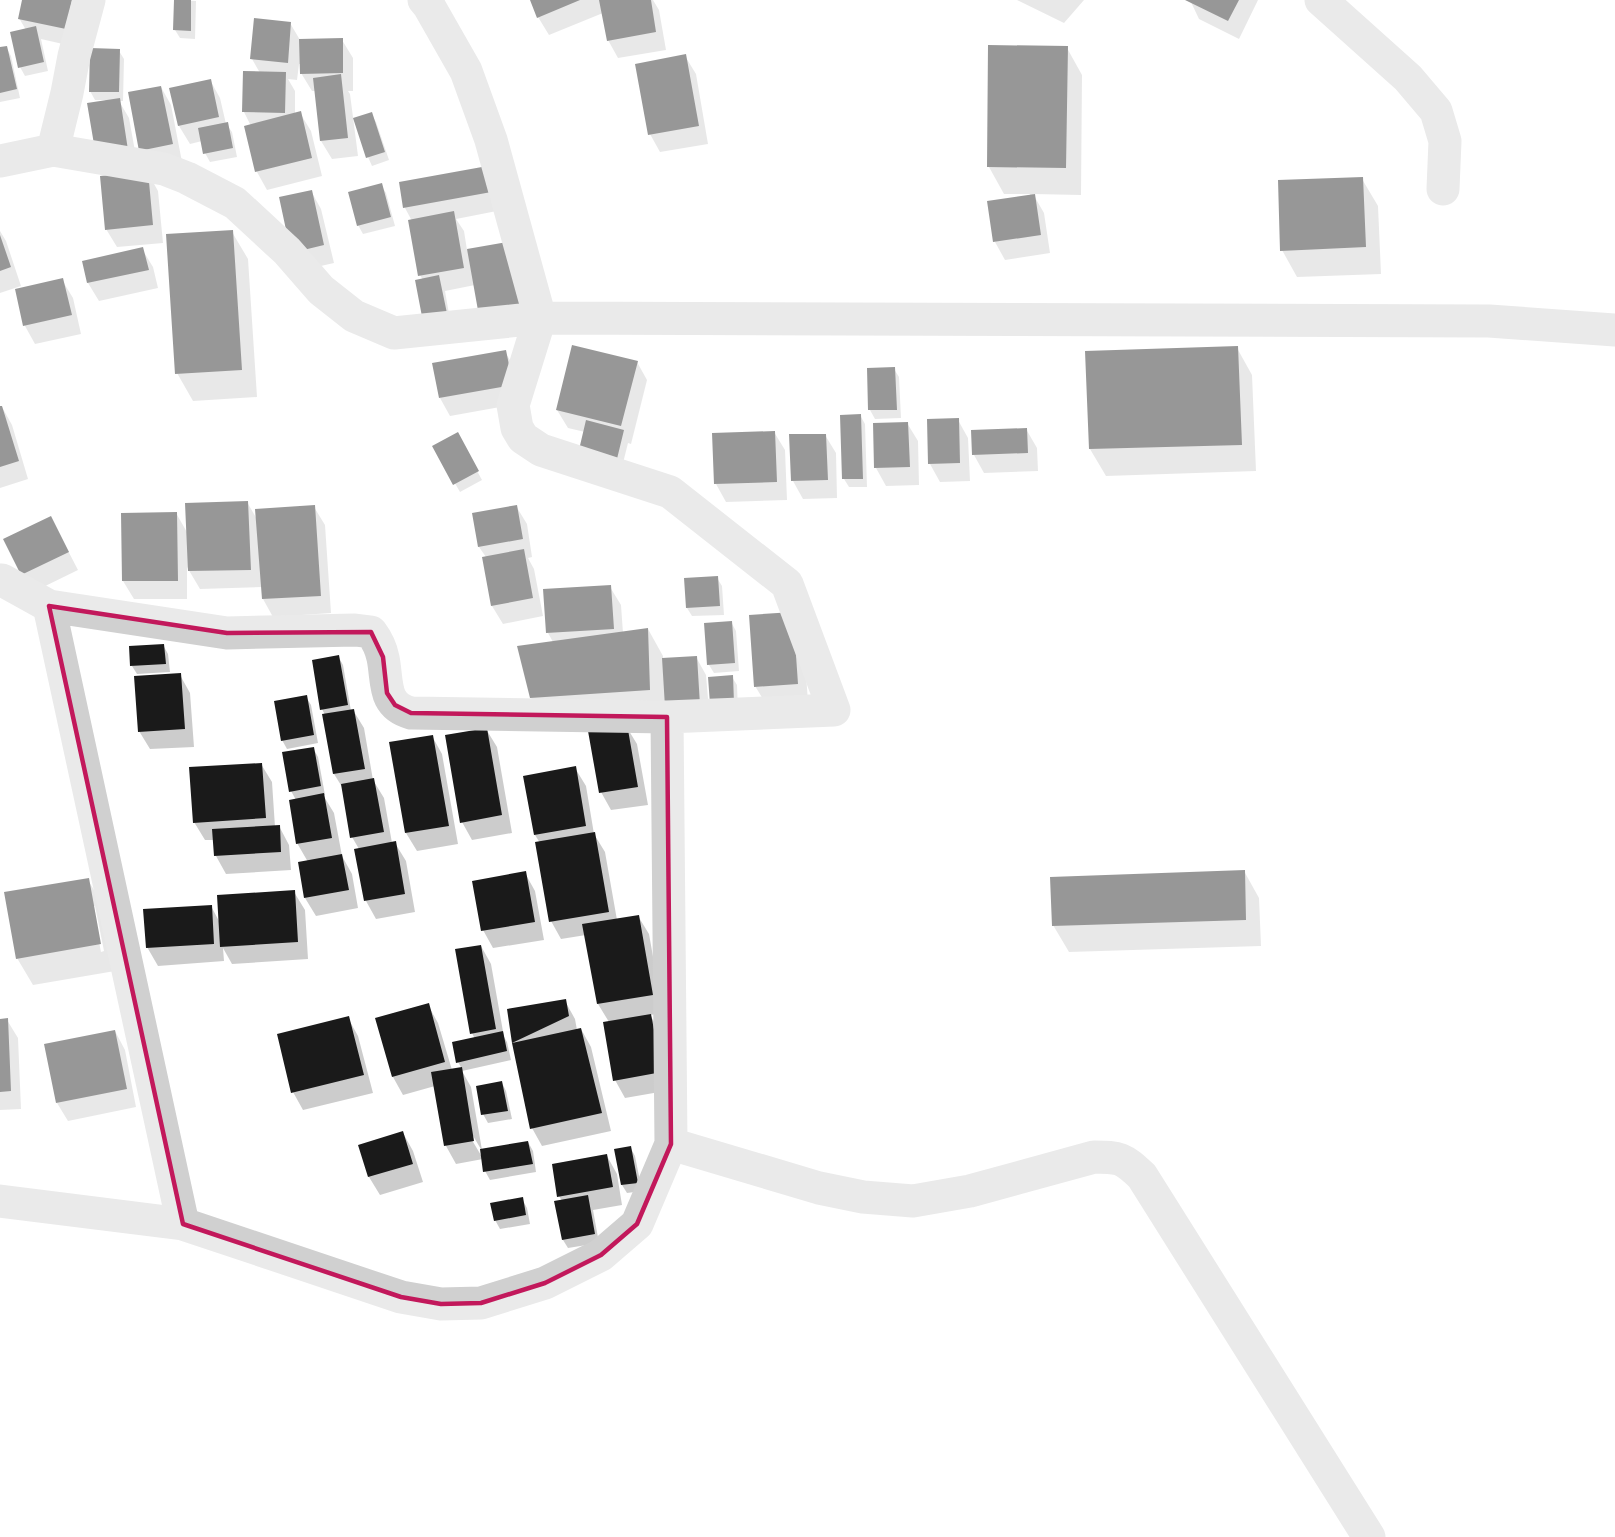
<svg xmlns="http://www.w3.org/2000/svg" width="1615" height="1537" viewBox="0 0 1615 1537" font-family="'Fira Sans Condensed',sans-serif">
	<rect width="100%" height="100%" fill="#fff"/>
	<path fill="#0003" fill-rule="evenodd" d="M23,0H74L76,47L41,39L48,71L25,76L20,67L26,30L19,18Z
		M175,0L196,1L195,39L180,38L175,30Z
		M531,0H653L659,10L666,50L618,58L608,40L603,13L549,35L538,17Z
		M1017,0H1084L1064,23Z
		M1190,0H1258L1239,39L1199,19Z
		M290,23L300,40H342L353,58V91H348L350,94L358,156L332,159L321,141L316,91H312L301,73V64H299L297,80L288,79L295,91V114L300,113L311,131L322,176L267,190L257,172L246,127L251,126L244,112V72L260,73L252,59Z
		M6,47L11,56L20,98L0,102V49Z
		M1067,48L1082,75L1081,195L1033,194L1044,213L1050,253L1005,260L995,242L1030,196V194H1004L989,167Z
		M119,51L124,59L123,101H119L129,118L138,168L105,100H95L90,91Z
		M685,56L696,74L708,144L660,152L650,134Z
		M210,80L220,98L226,124L232,132L237,157L210,162L205,153L202,141L190,144L179,126L171,89Z
		M161,87L171,105L182,162L141,150Z
		M371,114L376,122L389,160L372,166L368,157Z
		M492,167L507,209L456,219L464,231L467,250L512,242L475,285L445,291L452,331L420,275L412,221L405,208L400,183Z
		M148,173L158,191L163,243L117,247L106,229Z
		M1362,179L1378,206L1381,274L1297,277L1282,250Z
		M381,185L386,193L395,226L363,234L358,225Z
		M311,191L321,209L334,263L303,270Z
		M0,231L6,241L21,286L0,293Z
		M232,232L248,259L257,397L193,401L177,373Z
		M142,249L153,267L158,288L99,301L88,283L83,262Z
		M62,280L73,298L81,334L35,344L25,326L17,290Z
		M1237,348L1252,375L1256,471L1106,476L1090,449Z
		M505,352L516,370L522,403L450,416L440,398Z
		M637,362L647,380L631,444L628,443L621,471L585,432L568,428L557,410Z
		M894,369L899,377L901,418L875,419L870,410L869,370Z
		M2,407L12,425L28,479L0,488V408Z
		M860,415L865,424L867,487H849L844,479Z
		M958,420L968,438L970,481L940,482L930,464Z
		M907,423L918,441L919,485L886,486L876,468Z
		M1026,429L1037,448L1038,471L984,473L974,455Z
		M774,432L785,450L787,500L726,502L716,484Z
		M457,434L482,480L460,492L434,447Z
		M825,435L836,453L837,498L803,499L793,481Z
		M247,502L258,521L314,507L325,525L331,613L273,617L263,599L262,587L200,589L187,567V599H134L123,581L176,513L188,534Z
		M516,506L527,524L532,557L528,558L534,569L543,616L503,624L492,606L484,558L486,557L479,547L474,514Z
		M51,518L78,570L33,592L22,574Z
		M717,578L722,586L724,615L692,616L687,608Z
		M610,587L621,605L623,633L648,629L663,656V659L696,657L706,675L710,722L547,725L531,698L553,642L548,633Z
		M731,622L736,631L739,671L714,673L709,665Z
		M803,632L808,702L766,704L755,686Z
		M163,645L168,654L170,672L137,674L132,666Z
		M338,656L343,665L351,711L353,710L364,728L373,780L384,798L392,843H395L406,861L415,912L376,919L366,901L356,850L359,849L352,837L344,790L334,774L325,715L322,709Z
		M180,675L190,693L194,747L150,749L139,731Z
		M732,677L737,685L738,712L712,704Z
		M306,697L311,705L318,743L287,749L282,740Z
		M626,726L637,744L648,805L611,810L601,792Z
		M486,729L497,747L512,833L472,840L462,822Z
		M432,736L442,754L458,844L417,851L406,833L390,744Z
		M313,748L318,757L325,795H323L334,813L342,856L352,874L358,908L316,916L305,898L308,862L297,843L296,800L291,791Z
		M261,764L272,782L275,827L279,826L289,845L291,870L226,874L216,856L215,840H205L194,822Z
		M575,768L586,786L594,834L605,852L617,920L638,916L649,934L663,1013L650,1015L661,1033L671,1090L625,1098L615,1080L609,1022L598,1004L586,935L561,939L551,921L540,843L535,835L525,777Z
		M1244,871L1259,898L1261,946L1069,952L1053,925Z
		M525,873L535,891L544,940L493,948L483,930Z
		M88,880L104,907L115,971L33,985L17,958ZM92,906H95L104,951L101,952Z
		M294,892L305,910L308,959L232,964L223,948L224,961L158,966L147,947L211,906L220,923Z
		M481,946L491,964L504,1037L507,1042L511,1060L462,1071L471,1087L482,1150L528,1142L533,1151L536,1172L490,1180L485,1171L483,1159L456,1164L446,1146L435,1086L403,1095L393,1077L428,1005L438,1023L452,1070L462,1069L458,1062L475,1039L472,1033ZM472,1134L482,1151V1157L469,1135Z
		M565,1001L575,1019L577,1030L581,1029L591,1047L611,1131L542,1146L532,1128L513,1043Z
		M348,1018L358,1036L373,1093L303,1110L293,1092Z
		M0,1020H7L18,1038L21,1109L0,1110Z
		M115,1031L125,1050L136,1107L68,1121L57,1103Z
		M502,1083L506,1091L512,1119L488,1123L483,1114Z
		M403,1133L413,1151L423,1182L380,1195L369,1177L360,1146Z
		M630,1147L635,1156L642,1191L627,1193L622,1185Z
		M607,1156L617,1174L622,1205L593,1210L599,1243L568,1248L563,1240L562,1201L559,1196Z
		M522,1199L527,1208L530,1224L500,1229L495,1220Z"/>
	<path fill="#1a1a1a" d="M22,0H72L66,29L18,19Z
		M174,0H191V31L173,30Z
		M530,0H580L537,18Z
		M599,0H651L656,32L607,41Z
		M1185,0H1239L1228,21Z
		M254,18L291,22L288,63L250,59Z
		M36,26L44,62L18,68L10,32Z
		M343,38V73L300,74L299,39Z
		M988,45L1068,46L1066,168L987,167Z
		M7,46L17,89L0,93V47Z
		M90,48L120,49L119,92H89Z
		M686,54L699,126L648,135L635,64Z
		M243,71L286,72L285,113L242,112Z
		M341,74L348,138L320,141L313,78Z
		M211,79L219,117L178,126L169,88Z
		M161,86L173,144L139,151L128,92Z
		M120,98L128,150L96,156L87,103Z
		M301,111L312,158L255,172L244,126Z
		M372,112L385,152L366,158L353,118Z
		M228,122L233,148L203,154L198,128Z
		M493,165L497,191L403,208L399,182Z
		M148,171L153,225L105,230L100,176Z
		M1363,177L1366,247L1280,251L1278,180Z
		M382,183L391,217L357,226L348,192Z
		M312,190L324,245L291,253L279,197Z
		M1035,194L1041,235L993,242L987,201Z
		M454,211L464,268L418,276L408,220Z
		M233,230L242,370L175,374L166,234Z
		M0,235L11,267L0,271Z
		M513,241L526,308L479,316L467,249Z
		M143,247L149,270L87,283L82,261Z
		M439,275L449,323L424,327L415,280Z
		M63,278L72,315L23,326L15,289Z
		M572,345L638,361L621,426L556,410Z
		M1238,346L1242,445L1089,449L1085,351Z
		M506,350L513,385L439,398L432,363Z
		M895,367L897,410H868L867,368Z
		M0,406H2L19,461L0,467Z
		M861,414L863,479H842L840,415Z
		M959,418L960,463L928,464L927,419Z
		M586,420L624,430L616,463L578,454Z
		M908,422L910,467L874,468L873,423Z
		M1027,428L1028,453L972,455L971,430Z
		M775,431L777,482L714,484L712,433Z
		M458,432L479,471L453,485L432,446Z
		M789,434H826L828,480L791,481Z
		M248,501L251,570L188,571L185,503Z
		M315,505L321,596L262,599L255,509Z
		M517,505L523,539L478,547L472,513Z
		M177,512L178,581H122L121,513Z
		M51,516L69,552L21,575L3,539Z
		M524,549L533,598L491,606L482,557Z
		M718,576L720,606L686,608L684,578Z
		M611,585L614,629L546,633L543,589Z
		M793,612L798,684L754,687L749,615Z
		M732,621L735,663L707,665L704,623Z
		M648,628L650,690L530,698L517,646Z
		M164,644L166,664L130,666L129,646Z
		M339,655L348,705L320,710L312,660Z
		M697,656L700,705L665,707L662,658Z
		M181,673L185,729L138,732L134,676Z
		M733,675L734,703L710,704L708,677Z
		M307,695L314,735L281,741L274,701Z
		M354,709L365,769L333,774L322,714Z
		M627,724L638,787L599,793L588,731Z
		M487,728L502,815L460,823L445,735Z
		M433,735L449,826L405,833L389,742Z
		M314,747L321,786L289,792L282,752Z
		M262,763L266,818L193,823L189,767Z
		M576,766L586,826L534,835L523,776Z
		M374,778L384,832L350,838L341,784Z
		M324,793L332,838L296,844L289,800Z
		M280,825L281,852L214,856L212,829Z
		M595,832L609,912L549,922L535,842Z
		M396,841L405,894L364,901L354,849Z
		M342,854L349,890L304,898L298,862Z
		M1245,870L1246,920L1052,926L1050,877Z
		M526,871L535,922L481,931L472,881Z
		M89,878L101,944L16,959L4,892Z
		M295,890L298,942L220,947L217,895Z
		M212,905L214,944L146,948L143,909Z
		M639,915L653,995L597,1004L582,924Z
		M481,945L496,1029L470,1034L455,949Z
		M566,999L569,1016L512,1043L507,1009Z
		M429,1003L445,1062L392,1077L375,1018Z
		M651,1014L662,1072L613,1081L603,1022Z
		M349,1016L364,1075L291,1093L277,1034Z
		M8,1018L11,1091L0,1092V1019Z
		M581,1028L602,1113L530,1129L512,1043Z
		M115,1030L127,1089L56,1103L44,1044Z
		M503,1031L507,1051L456,1063L452,1042Z
		M462,1067L474,1141L444,1146L431,1072Z
		M502,1081L508,1111L481,1115L476,1086Z
		M403,1131L413,1164L368,1177L358,1145Z
		M528,1141L533,1164L483,1172L480,1149Z
		M631,1146L638,1183L621,1185L614,1149Z
		M607,1154L613,1187L557,1197L552,1164Z
		M588,1195L595,1234L562,1240L554,1201Z
		M523,1197L526,1215L494,1221L490,1203Z"/>
	<g fill="none" stroke-linecap="round" stroke-linejoin="round">
		<path stroke="#d0d0d0" stroke-width="33" d="M1321,0L1408,78L1436,111L1445,141L1443,189
			M53,150L67,93L74,56L89,0
			M0,161L53,150L164,169L187,178L235,203L287,251L321,290L354,316L394,333L540,318L1489,321L1615,330
			M0,581L2,580L49,606L227,633L355,630L371,632C377,640 381,648 383,658C388,682 382,705 411,713L667,717L834,710L787,584L670,492L541,450L523,438L517,428L513,405L540,318L491,140L466,71L429,6L424,0
			M49,606L183,1224
			M667,717L671,1144
			M0,1201L183,1224L401,1297L441,1304L481,1303L545,1283L601,1255L637,1224L671,1144L819,1188L863,1197L913,1201L970,1191L1094,1157C1120,1157 1123,1158 1142,1176L1369,1537"/>
	</g>
	<path d="M0 0H1615V1537H0ZM49,606L227,633L371,632L383,657L387,693L395,705L411,713L667,717L671,1144L637,1224L601,1255L545,1283L481,1303L441,1304L401,1297L183,1224Z" fill="#fff" fill-opacity=".55" fill-rule="evenodd"/>
	<path fill="none" stroke="#c2185b" stroke-width="4.5" stroke-linejoin="round" d="M49,606L227,633L371,632L383,657L387,693L395,705L411,713L667,717L671,1144L637,1224L601,1255L545,1283L481,1303L441,1304L401,1297L183,1224Z"/>
</svg>
